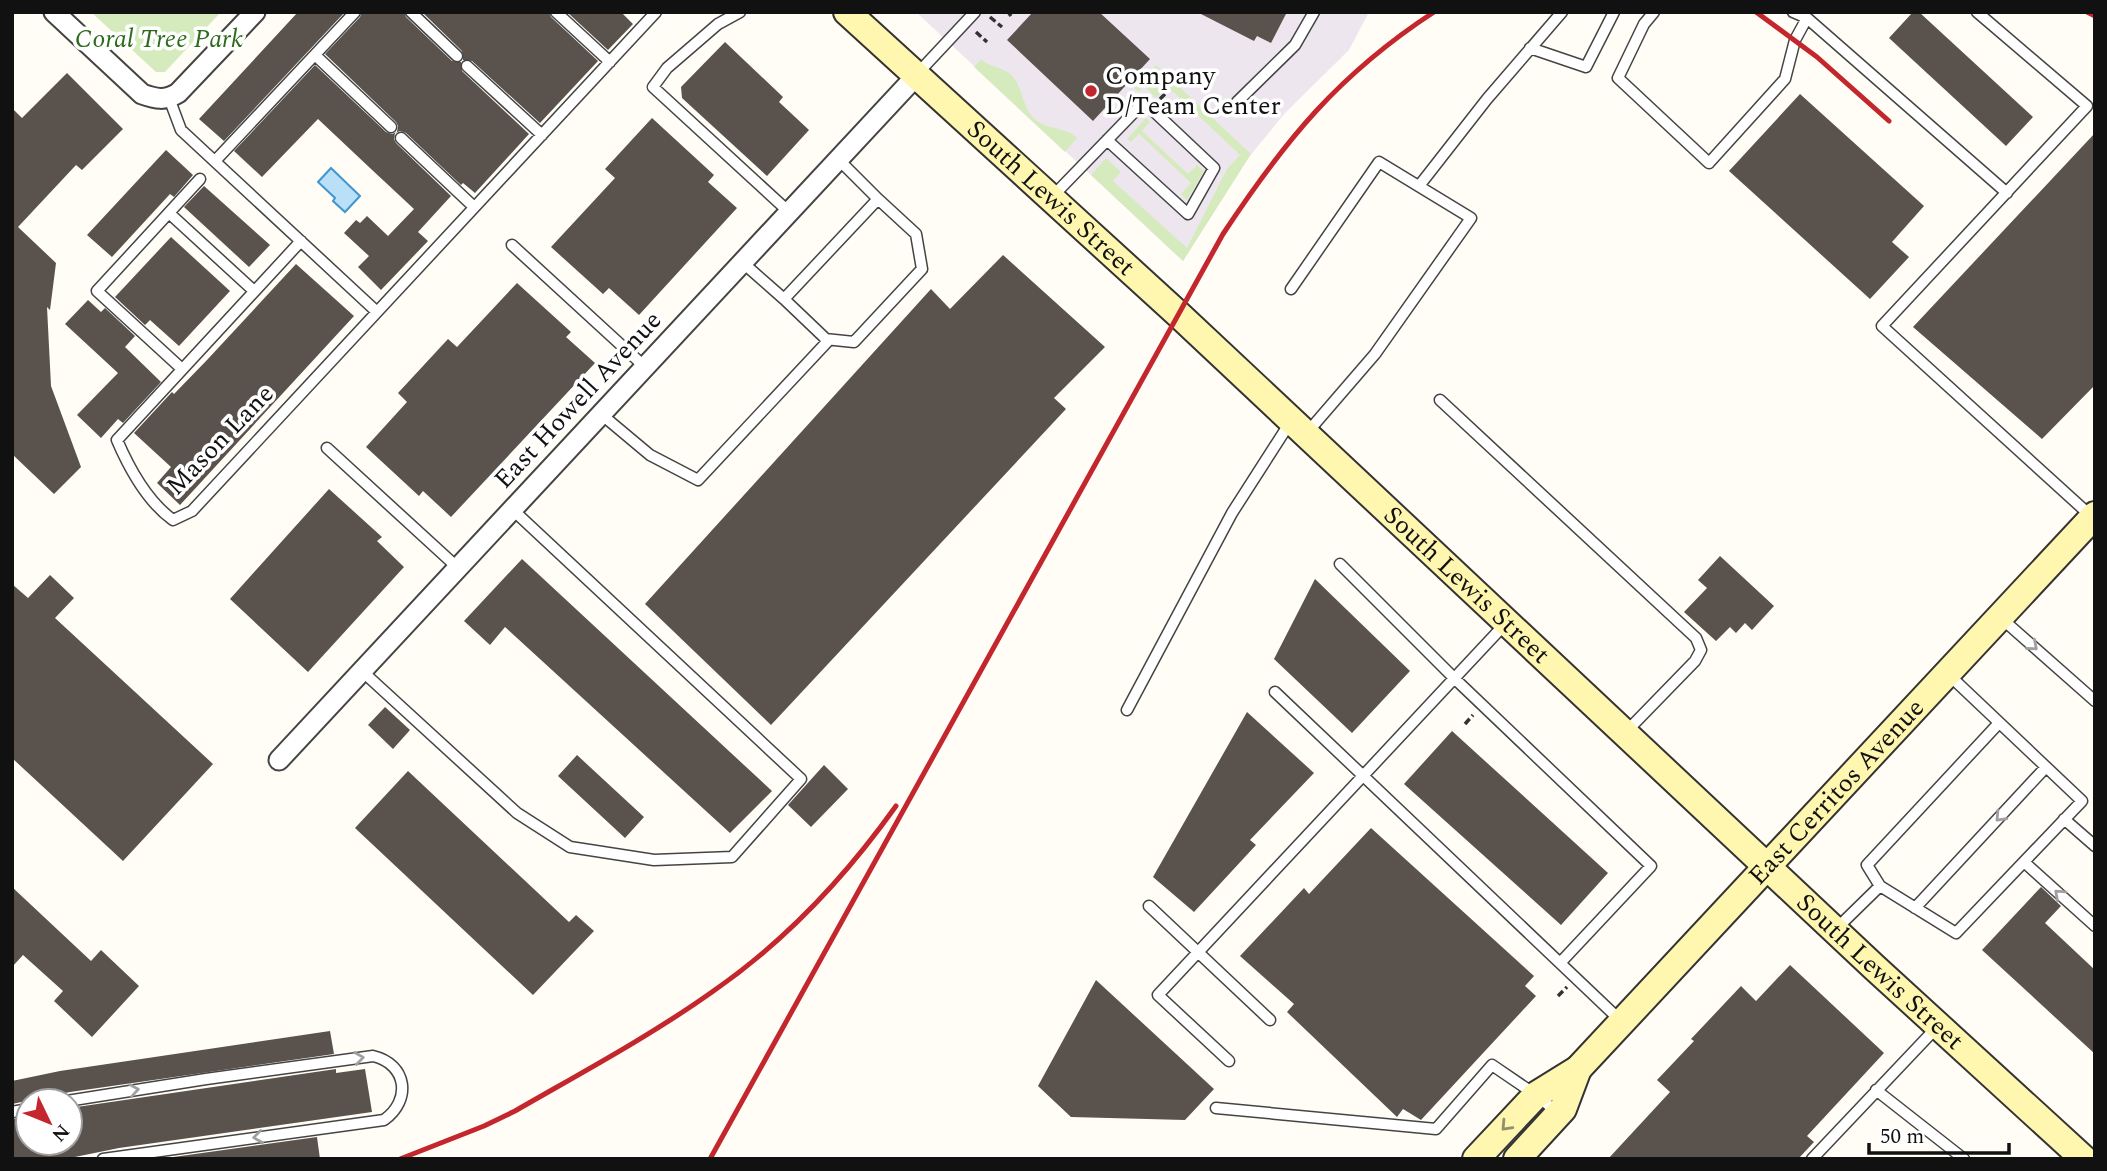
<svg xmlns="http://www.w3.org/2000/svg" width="2107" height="1171" viewBox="0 0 2107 1171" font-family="Spectral,serif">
	<rect width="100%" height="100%" fill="#fffdf5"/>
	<path fill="#eee6ef" d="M916,12H1369L1349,50L1285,113L1249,157L1183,261Z"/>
	<path fill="#d5ebbd" d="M91,12H221L165,72H156Z
		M981,59C991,69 1005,66 1014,78C1024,92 1023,111 1037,121C1050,130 1066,127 1077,138L1065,152L974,67Z
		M1156,65L1251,154L1183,261L1091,175L1106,158L1121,172L1113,181L1187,248L1227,169L1240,155L1167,86L1156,98L1144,86L1138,92L1134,88Z
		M1146,118L1150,122L1142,131L1188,174L1197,165L1204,171L1187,200L1181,194L1191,183L1139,134L1131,142L1127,139Z"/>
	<path fill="#b9e0f7" stroke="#3f96cf" stroke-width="2" d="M331,168L360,196L345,212L333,201L335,198L318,182Z"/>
	<path fill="#5a524d" d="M298,12H345L224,141L199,119Z
		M362,12H404L406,17L452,61L461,62L462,71L529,134L475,193L463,183L461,185L406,133L400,131L395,133L394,139L396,143L451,196L418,232L428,241L381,290L358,267L369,256L344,233L356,220L360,223L367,216L388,236L414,209L370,168L318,119L262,177L234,151L315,65L386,132L392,134L397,132L398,126L396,122L325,54L360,17Z
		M422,12H549L551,17L598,61L540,123L472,61L463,60L462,51Z
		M567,12H621L633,24L608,50Z
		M1033,12H1099L1150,59L1093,121L1007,40Z
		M1197,12H1287L1271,43L1257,36L1254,41Z
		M1913,12H1919L2033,117L2006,146L1889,38Z
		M725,42L783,97L779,102L809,130L767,176L682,98L681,87Z
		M67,73L123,129L82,170L76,165L18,227L56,263L50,310L47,307L51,386L81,467L54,494L12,454V108L22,118Z
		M1800,94L1924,206L1892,242L1909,257L1870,299L1729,171Z
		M652,118L714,175L708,182L737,208L639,315L609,288L603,294L551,247L615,178L605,169Z
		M2095,133V385L2042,439L1913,327Z
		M166,150L193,175L174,197L170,194L112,257L87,235Z
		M204,186L270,245L249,267L184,207Z
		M171,237L230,291L179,346L150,320L145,325L115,297Z
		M1003,255L1105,347L1054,398L1066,409L771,725L645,604L931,289L950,309Z
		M296,264L354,316L180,505L157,483L171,467L134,433L172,392L174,394L207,360Z
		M517,283L571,332L566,337L595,363L451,517L423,491L419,496L366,447L407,402L398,393L448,339L457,347Z
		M88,300L101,312L105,308L135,336L125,347L161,382L123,423L118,419L101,438L77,415L118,373L65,324Z
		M329,489L382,537L377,541L404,567L308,672L230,599Z
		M1720,556L1774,606L1752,630L1745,623L1736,633L1730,627L1716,641L1684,612L1707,588L1698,580Z
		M522,559L772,791L730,833L505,627L490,645L464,621Z
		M50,575L74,598L55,618L213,764L123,861L12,758V584L28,598Z
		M1315,579L1410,671L1352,733L1274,659Z
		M385,707L410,730L393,749L368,725Z
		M1247,712L1314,773L1250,840L1256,845L1194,912L1153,877Z
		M1452,731L1608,873L1561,925L1404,784Z
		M577,755L644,817L625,838L558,776Z
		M824,765L848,789L811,827L788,805Z
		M408,771L569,922L576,915L594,931L533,995L355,828Z
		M1371,828L1534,976L1525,986L1536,996L1421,1120L1403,1109L1397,1117L1287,1012L1294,1004L1240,956L1304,888L1309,894Z
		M12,887L91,961L101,950L139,986L92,1037L54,1001L63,991L23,955L12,967Z
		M2041,887L2061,906L2045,923L2095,970V1054L1982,950Z
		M1790,965L1884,1053L1807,1136L1814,1142L1798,1159H1608L1670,1092L1657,1080L1694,1041L1691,1039L1741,986L1756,1001Z
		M1096,980L1214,1089L1185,1120L1071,1117L1038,1086Z
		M330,1031L334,1054L70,1092L12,1104V1081L60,1071Z
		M336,1069V1073L365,1069L372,1112L119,1148L65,1159H12V1119L28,1117V1143H70V1108Z
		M317,1137L320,1159H159Z"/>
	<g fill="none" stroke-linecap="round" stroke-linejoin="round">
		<defs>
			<path id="lane" d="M411,12L457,56
				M556,12L610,62
				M740,12L718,24L667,68L653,87L789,212
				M1654,12L1644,24L1618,78L1709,163L1785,79L1795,40L1807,18L2007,193
				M1793,12L1807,18
				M1977,12L2087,106L1882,326L2092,517
				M1530,48L1586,67L1614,12
				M315,55L391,127
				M467,66L542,135
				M918,73L975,12
				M169,98L181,130L377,312
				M1237,102L1295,45L1314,12
				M401,138L474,207
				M215,161L355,12
				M1419,186L1487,99L1562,12
				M1051,198L1144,102L1214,168L1188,214L1107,140
				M169,213L254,291
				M301,241L117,440C129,468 148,502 173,520L192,511L656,12
				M512,245L645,367
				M742,262L784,299L878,199L838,159
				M1291,289L1379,162L1471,218L1375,354L1306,434
				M825,339L854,342L922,269L916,234L878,199
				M182,369L97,291L200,179
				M1440,400L1696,638L1701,650L1695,661L1625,733
				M601,414L650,455L698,480L828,341L784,299
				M327,448L458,568
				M1340,564L1454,678L1651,866L1560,963
				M2001,618L2095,701
				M362,671L517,813L570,847L654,860L732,857L801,779L512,509
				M1948,674L2082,801L1956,933L1880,886L1867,865L1999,723
				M1275,692L1622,1022
				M1127,710L1232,513L1291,421
				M2064,819L2095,846
				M2024,862L2095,926
				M1149,906L1270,1020
				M1915,908L2046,767
				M1835,930L1880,886
				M1229,1061L1158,995L1506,623
				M1876,1090L1964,1159
				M67,1101L206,1079L373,1056C407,1064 412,1100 384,1120L103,1159
				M1216,1108L1436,1129L1492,1065L1536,1095L1558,1113
				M12,1112L28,1109
				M1812,1159L1938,1026"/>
			<path id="street" d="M54,12L142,94C156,99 165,101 178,93L255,12
				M279,760L916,76"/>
			<g id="secondary">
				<path id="s1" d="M847,12L1178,314L1874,967L2084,1159"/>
				<path id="s2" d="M1476,1159L1536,1095L1578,1069L2095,515"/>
				<path d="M1517,1159L1563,1109L1578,1069"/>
			</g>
		</defs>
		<use href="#lane" stroke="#444" stroke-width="13"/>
		<use href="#street" stroke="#444" stroke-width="23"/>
		<use href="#secondary" stroke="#333" stroke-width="30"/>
		<path stroke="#333" stroke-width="3.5" stroke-dasharray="7 3.5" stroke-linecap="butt" d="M1008,12L1011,16
			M990,17L1002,27
			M976,32L987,42
			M1160,99L1166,93L1163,91
			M1465,724L1473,715
			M1558,996L1567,987"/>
		<use href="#lane" stroke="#fff" stroke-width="10"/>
		<use href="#street" stroke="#fff" stroke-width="19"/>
		<use href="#secondary" stroke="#fff6b0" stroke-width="26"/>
		<path stroke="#c4262e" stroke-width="5" d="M1756,12L1817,57L1889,121
			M2087,12L2095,16
			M400,1159L484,1126L515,1111C581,1073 650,1036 712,992C783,943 846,876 896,806
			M710,1159L1223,234C1285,140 1339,74 1434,12"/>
	</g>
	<defs><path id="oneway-chevron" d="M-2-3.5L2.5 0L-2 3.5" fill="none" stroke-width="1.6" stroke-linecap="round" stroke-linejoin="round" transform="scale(1.75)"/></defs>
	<g stroke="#a0a0a0">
		<use href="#oneway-chevron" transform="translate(2033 646) rotate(41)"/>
		<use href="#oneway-chevron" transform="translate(2000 817) rotate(133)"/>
		<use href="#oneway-chevron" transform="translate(2059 894) rotate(-138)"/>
		<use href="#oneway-chevron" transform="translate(359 1058) rotate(-8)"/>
		<use href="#oneway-chevron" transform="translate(134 1090) rotate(-9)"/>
		<use href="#oneway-chevron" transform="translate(258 1137) rotate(172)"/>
	</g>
	<use stroke="#948f68" href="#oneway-chevron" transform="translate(1506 1126) rotate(133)"/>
	<circle fill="#c4262e" stroke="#fff" stroke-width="2.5" cx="1091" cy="91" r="7"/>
	<g text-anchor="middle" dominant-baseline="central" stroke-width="7" stroke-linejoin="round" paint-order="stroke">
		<g font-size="26" font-style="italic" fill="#2f6b1f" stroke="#fff">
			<text x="159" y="39">Coral Tree Park</text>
		</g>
		<g font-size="26" fill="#111" stroke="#fff" text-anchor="start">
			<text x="1105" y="76">Company<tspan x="1105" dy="30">D/Team Center</tspan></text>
		</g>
		<g font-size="26" fill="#111" stroke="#fff">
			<text stroke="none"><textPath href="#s1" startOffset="276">South Lewis Street</textPath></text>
			<text transform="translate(578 400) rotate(-47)">East Howell Avenue</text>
			<text transform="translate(220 440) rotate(-46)">Mason Lane</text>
			<text stroke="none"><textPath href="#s1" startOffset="844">South Lewis Street</textPath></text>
			<text stroke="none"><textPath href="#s2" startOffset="516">East Cerritos Avenue</textPath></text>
			<text stroke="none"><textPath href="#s1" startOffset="1410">South Lewis Street</textPath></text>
		</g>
	</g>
	<rect width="2107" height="1171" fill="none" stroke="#111111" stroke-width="28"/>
	<g transform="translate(49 1122) rotate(133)"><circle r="33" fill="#ffffff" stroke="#a0a0a0" stroke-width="2"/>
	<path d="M0-5L12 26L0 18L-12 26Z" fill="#c4262e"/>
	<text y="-10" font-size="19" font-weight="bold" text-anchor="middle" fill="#111111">N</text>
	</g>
	<path d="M1869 1143v10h140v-10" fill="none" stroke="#111111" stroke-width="3.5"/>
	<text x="1880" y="1143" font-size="21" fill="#111111" stroke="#ffffff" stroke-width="5" paint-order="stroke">50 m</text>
</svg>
